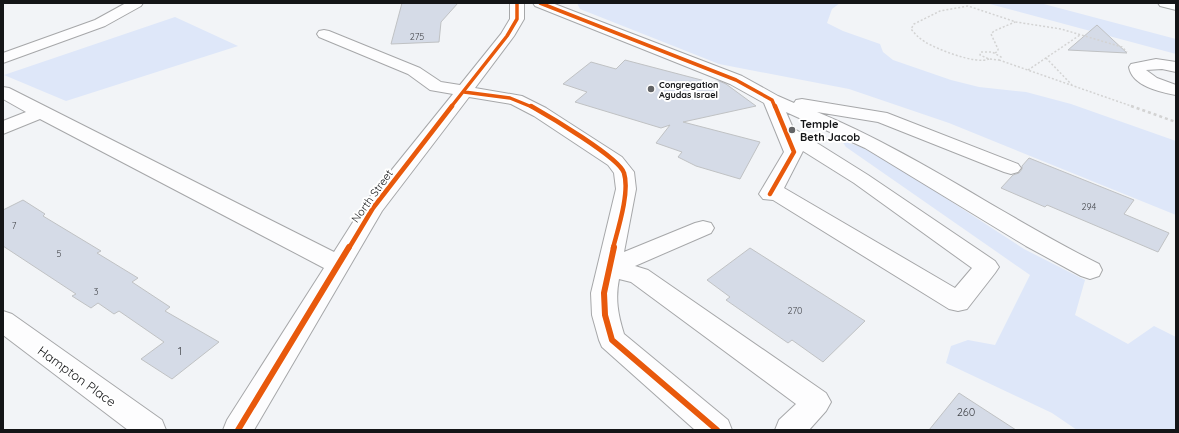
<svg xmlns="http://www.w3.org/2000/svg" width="1179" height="433" viewBox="0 0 1179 433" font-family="Quicksand,sans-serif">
	<rect width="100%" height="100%" fill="#f2f4f7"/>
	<path fill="#dee7f9" d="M577,3H840L832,9L827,23L843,31L880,44L883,52L893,60L951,80L979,87L1026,92L1071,104L1176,141V215L949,123L849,89L719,64L580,9Z
		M986,3H1040L1176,39V54Z
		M175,17L238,46L66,101L4,75Z
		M842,141L861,147L881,156L1024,249L1085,280L1075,315L1128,344L1154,326L1176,337V430H1077L1052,413L946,363L951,346L968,340L995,345L1030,275L846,147Z"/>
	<path fill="#d5dbe7" stroke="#c0c2c4" d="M402,3H458L441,22L439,42L391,44Z
		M1097,25L1127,53L1068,50Z
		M625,60L709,82L719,81L726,84L756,106L683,122L760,142L740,179L696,166L678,157L682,152L656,143L670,125L661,128L575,102L587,92L563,84L591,62L616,69Z
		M1029,158L1134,200L1124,214L1169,233L1158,252L1047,205L1045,207L1001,188L1013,175L1019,173L1022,169V166Z
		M23,200L45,214L43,216L101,251L97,253L138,278L132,282L170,307L165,311L219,342L172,379L141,359L164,342L119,311L114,314L98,303L91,308L72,296L76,294L3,246V210Z
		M750,248L865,321L823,362L792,340L788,343L726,300L730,297L707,280Z
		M959,393L1016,430H929Z"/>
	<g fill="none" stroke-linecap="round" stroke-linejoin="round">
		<defs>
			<path id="minor" d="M126,3H143L141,6L105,26L3,63V53L95,20Z
				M510,3H524V19L514,36L475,88L522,96L546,108L622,157L634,172L636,189L624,252L695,223L703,221L711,223L714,228L711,233L635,266L648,270L826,393L831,402L826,411L809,430H775L779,420L796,404L631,282L619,279C615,299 618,315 624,334L728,420L732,430H695L602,347L599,340L592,315L591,293L616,189L614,173L608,165L534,116L511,104L469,97L382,211L254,430H223L227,420L324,268L40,119L3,134V121L26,112L3,99V87L9,88L334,252L365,203L453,94L430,90L408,74L319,37L317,34L319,31L324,30L329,31L420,68L441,82L460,85L501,34L510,19Z
				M533,3H552L742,76L778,96L794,103L796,100L802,99L887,113L1018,164L1021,168L1018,172L1011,174L1004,172L878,122L817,112C916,153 1003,216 1099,264L1102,270L1099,276L1090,279L1081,276L1026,246L865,148L786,112L793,128L868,175L995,261L999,267L995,273L967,309L958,311L949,309L773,200L763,199L759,194L784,152L764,103L730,84L535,6ZM803,151L854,183L972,268L955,288L784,188Z
				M1158,3H1176V10L1160,6Z
				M1156,59L1176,62V72L1162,69L1146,70L1157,78L1176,85V95C1160,92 1132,86 1129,67L1131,64Z
				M3,311L12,314L162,420L166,430H128L3,335Z"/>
		</defs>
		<use href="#minor" stroke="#a6a7a9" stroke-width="2"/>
		<path stroke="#d3d3d3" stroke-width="1.5" stroke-dasharray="2 2" stroke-linecap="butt" d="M981,52H992L1001,57L999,60L989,59L980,55Z
			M995,53L998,51V49L991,34L994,31L1015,22
			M1046,58L1072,85
			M989,59C976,65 937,49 925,42C919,38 915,34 911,29L914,24L940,11L968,6L1016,22L1061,29L1122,47L1127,52
			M999,60L1134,107
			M1028,70L1080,35"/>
		<path stroke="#d3d3d3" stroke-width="2.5" stroke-dasharray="3 3" stroke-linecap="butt" d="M1131,106L1176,122"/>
		<use href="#minor" fill="#fdfdfe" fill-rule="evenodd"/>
		<defs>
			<path id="cycleway-far2" d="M540,3L736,80L772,100L775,107
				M464,92L510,98L532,107
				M451,107L507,36L517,19V3"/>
			<path id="cycleway-far1" d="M531,106C547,115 620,158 624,173C630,192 618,229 613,248
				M770,194L794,152L775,106
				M349,248L373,208L452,106"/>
			<path id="cycleway" d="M614,247L604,293L605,315L612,340L717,430
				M238,430L349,247"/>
		</defs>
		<use href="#cycleway-far2" stroke="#fff" stroke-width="5"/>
		<use href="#cycleway-far1" stroke="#fff" stroke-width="7"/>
		<use href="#cycleway" stroke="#fff" stroke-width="8"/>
		<use href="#cycleway-far2" stroke="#e8590c" stroke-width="3.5"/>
		<use href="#cycleway-far1" stroke="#e8590c" stroke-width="4.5"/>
		<use href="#cycleway" stroke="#e8590c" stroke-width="6"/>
	</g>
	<g fill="#626365" stroke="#fff" stroke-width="1.5">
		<circle cx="651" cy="89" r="4"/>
		<circle cx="792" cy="130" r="4"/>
	</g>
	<g text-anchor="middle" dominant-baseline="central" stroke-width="4" stroke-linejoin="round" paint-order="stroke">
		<g font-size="9" fill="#44464b">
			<text x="417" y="36">275</text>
			<text x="1089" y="206">294</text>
			<text x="14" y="225">7</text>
			<text x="59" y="253">5</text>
			<text x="96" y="291">3</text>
			<text x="795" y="310">270</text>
		</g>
		<g font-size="9" font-weight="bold" fill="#141517" stroke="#fff" text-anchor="start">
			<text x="659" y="84">Congregation<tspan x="659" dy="10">Agudas Israel</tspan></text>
		</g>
		<g font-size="11" font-weight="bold" fill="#141517" stroke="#fff" text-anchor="start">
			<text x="800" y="124">Temple<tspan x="800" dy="13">Beth Jacob</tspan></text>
		</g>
		<g font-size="11" fill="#141517" stroke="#fff">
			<text transform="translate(372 196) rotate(-54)">North Street</text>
		</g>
		<g font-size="11" fill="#44464b">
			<text x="180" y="351">1</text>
			<text x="966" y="412">260</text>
		</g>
		<g font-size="13" fill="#141517" stroke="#fff">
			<text transform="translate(77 376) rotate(36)">Hampton Place</text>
		</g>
	</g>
	<rect width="1179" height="433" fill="none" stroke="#141517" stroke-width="8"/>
</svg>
